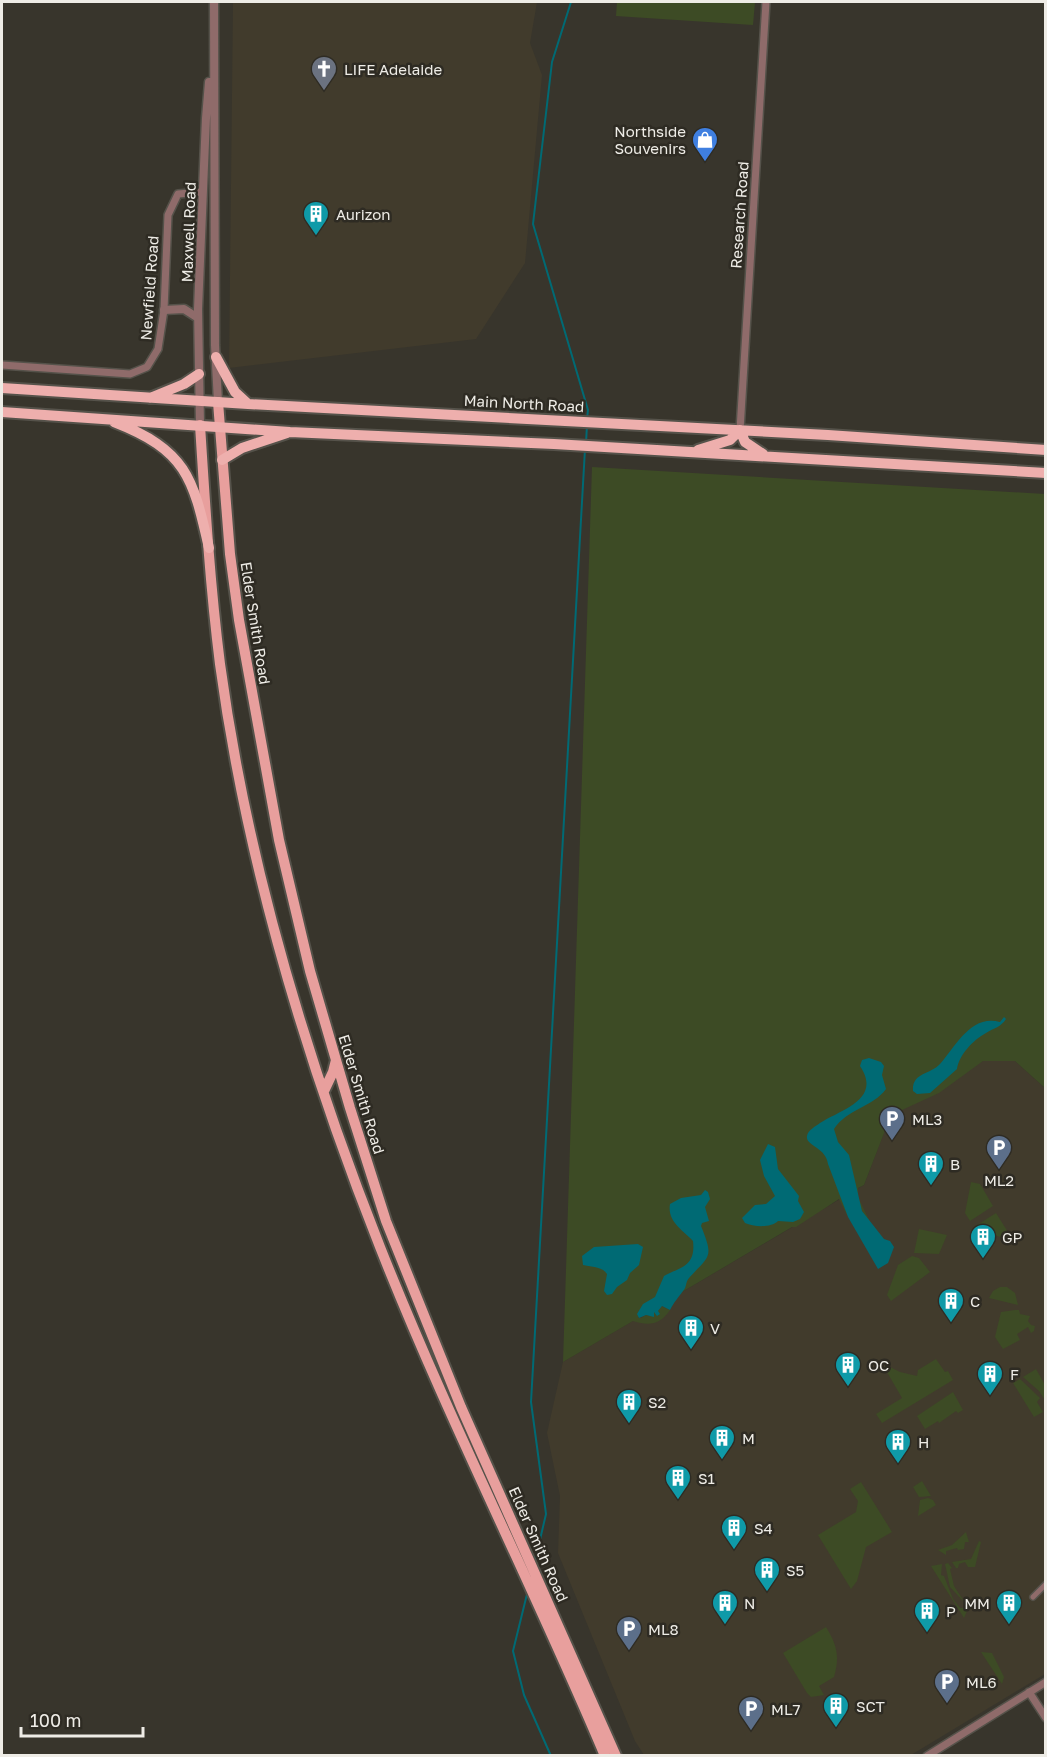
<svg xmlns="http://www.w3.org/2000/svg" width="1047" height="1757" viewBox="0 0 1047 1757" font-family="'Golos Text',sans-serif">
	<rect width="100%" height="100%" fill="#38352c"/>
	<path fill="#413b2c" d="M233,2H537L530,43L542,75L525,263L476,339L229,368Z
		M983,1061H1015L1045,1088V1674L911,1755H644L635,1741L558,1553L560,1496L547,1433L563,1362L864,1185L891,1114Z"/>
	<path fill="#3d4b25" d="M617,2H755L753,25L616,16Z
		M592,467L1045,494V1088L1015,1061H983L939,1093L891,1115L864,1185L858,1188V1197L872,1226L862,1211L855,1190L842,1198L848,1217L839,1199L796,1227H792L638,1318H641L646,1315L649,1316L653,1311H658L661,1306L670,1310C660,1325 649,1326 633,1321L563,1362Z
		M971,1182L980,1184L993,1206L970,1221L965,1213Z
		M996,1213L1013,1240L977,1231L974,1227Z
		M919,1229L947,1235L939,1254L914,1253Z
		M912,1256L919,1258L930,1272L891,1301L887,1295L898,1265Z
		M1000,1287H1007L1015,1293L1018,1305L989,1298L993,1291Z
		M1015,1310H1019L1020,1314L1030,1316L1028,1321L1031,1325L1035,1326L1034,1331L1031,1333L1028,1327L1017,1334L1020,1340L1003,1349L995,1337L1001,1312Z
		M936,1359L945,1372L948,1371L953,1380L882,1423L876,1414L902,1398L884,1367L888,1366L900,1372L917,1376L918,1370Z
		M1036,1369L1045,1385V1400L1039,1391L1023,1377Z
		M1020,1379L1040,1398L1037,1402L1043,1412L1034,1417L1013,1383Z
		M953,1392L963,1410L958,1413L956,1411L939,1423L938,1421L925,1429L917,1416Z
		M922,1481L931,1496L919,1497L913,1487Z
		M861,1482L892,1532L866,1547L857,1581L851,1589L818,1535L856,1512L858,1501L850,1489Z
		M928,1498L933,1500L936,1505L918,1516L920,1500Z
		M966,1532L969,1542H965L964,1549L958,1550L957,1548L946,1551V1555L938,1550L952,1545Z
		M979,1541L981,1542L975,1567H968L965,1562L959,1564L958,1568H956L952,1562L971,1559Z
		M948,1563L952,1568L950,1569L954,1586L965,1603L950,1587L945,1564Z
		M942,1564L941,1575L944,1576L953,1599L960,1608H965L967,1611L964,1618L931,1566Z
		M826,1627C837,1645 840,1656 834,1677L819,1686L824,1695L811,1697L807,1693L783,1653Z
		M981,1652L992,1653L1004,1677L1002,1684Z"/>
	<path fill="#006a74" d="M1004,1017L1006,1019C1001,1027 994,1028 986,1033C973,1040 959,1055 957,1069L930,1093L917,1094L913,1091C912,1072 930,1075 940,1064C956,1046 971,1014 1000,1022Z
		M869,1058L881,1062L884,1066L882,1075L886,1089C873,1107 847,1109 834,1129L838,1142L849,1155L862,1211L884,1239L890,1241L894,1247L888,1263L878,1269L848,1217L828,1164C826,1147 805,1146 807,1136C808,1130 816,1126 820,1123C843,1109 882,1099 860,1066L862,1060Z
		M768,1144L775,1147L778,1169L799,1196L798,1201L804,1212L800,1219L793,1222L778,1221C771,1228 754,1227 745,1223L742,1218L755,1205L766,1204L775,1196L764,1176L760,1160Z
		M705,1190L708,1192L710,1199L705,1207L709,1221L702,1223L701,1226C714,1258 710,1255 689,1278C685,1283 687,1287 683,1291C678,1298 674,1302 670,1310L662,1306L658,1311L660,1314L657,1316L654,1312V1317L646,1315L639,1318L637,1314L643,1304L655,1297L664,1276C680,1267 696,1267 693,1241C683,1230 667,1222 670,1204L681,1198L701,1195Z
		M638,1244L643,1247L639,1265L630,1273L627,1280L617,1287L612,1294L607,1295L604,1291L607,1274C602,1266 590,1267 583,1265L582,1256L594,1247Z"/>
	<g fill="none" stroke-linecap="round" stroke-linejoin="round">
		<path stroke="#006a74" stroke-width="2" d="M571,2L552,62L533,224L588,410L587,419
			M586,443L587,425
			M535,1561L546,1514L531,1402L585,449
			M528,1590L513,1651L524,1695L551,1756"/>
		<defs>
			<path id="pedestrian" d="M1033,1597L1046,1584"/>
			<path id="minor" d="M2,365L130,374L147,367L158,349L164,310L168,215L178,194L202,192
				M740,430L766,2
				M1029,1692L1046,1718
				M927,1756L1046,1682"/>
			<path id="tertiary" d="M214,2L215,345L218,402
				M164,310L184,309L198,318
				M200,425L198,309L206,118L209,82"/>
			<path id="primary" d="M218,402L230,554L239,620L279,840L310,971L350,1108L386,1221L461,1407L616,1756
				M200,425C205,504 210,585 220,664C247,863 306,1060 380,1247C448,1419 533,1585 605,1756
				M324,1091L333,1072L336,1060"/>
			<path id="trunk" d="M216,357L235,392L248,404
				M2,388L248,404L828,435L1046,450
				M150,398L184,384L199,374
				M2,412L290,432L554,444L1046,473
				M114,422C186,450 193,477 209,548
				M740,430L745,442L763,454
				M698,450L730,440L740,430
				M222,460L242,448L287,433"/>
		</defs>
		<use href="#pedestrian" stroke="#55524a" stroke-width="8"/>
		<use href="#minor" stroke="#55524a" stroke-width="10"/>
		<use href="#tertiary" stroke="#55524a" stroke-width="11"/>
		<use href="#primary" stroke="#55524a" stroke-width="14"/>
		<use href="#trunk" stroke="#55524a" stroke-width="14"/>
		<use href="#pedestrian" stroke="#8f6b6a" stroke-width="5"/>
		<use href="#minor" stroke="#8f6b6a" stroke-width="7"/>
		<use href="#tertiary" stroke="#8f6b6a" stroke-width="8"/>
		<use href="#primary" stroke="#e89f9d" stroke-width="10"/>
		<use href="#trunk" stroke="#eeafad" stroke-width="10"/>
	</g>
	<defs>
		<symbol id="church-pin" viewBox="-11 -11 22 30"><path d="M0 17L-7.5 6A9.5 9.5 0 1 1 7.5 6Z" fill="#6b7280" stroke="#2e2b23"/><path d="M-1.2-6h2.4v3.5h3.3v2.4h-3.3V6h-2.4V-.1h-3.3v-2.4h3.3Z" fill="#fff"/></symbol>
		<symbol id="shop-pin" viewBox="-11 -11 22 30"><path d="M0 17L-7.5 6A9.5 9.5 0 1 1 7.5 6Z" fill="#3f7fe0" stroke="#2e2b23"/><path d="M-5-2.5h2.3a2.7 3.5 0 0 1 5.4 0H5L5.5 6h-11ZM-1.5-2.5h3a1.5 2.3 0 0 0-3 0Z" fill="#fff"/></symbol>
		<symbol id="building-pin" viewBox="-11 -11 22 30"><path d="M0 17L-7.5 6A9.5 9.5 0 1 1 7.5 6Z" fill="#0f9aa8" stroke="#2e2b23"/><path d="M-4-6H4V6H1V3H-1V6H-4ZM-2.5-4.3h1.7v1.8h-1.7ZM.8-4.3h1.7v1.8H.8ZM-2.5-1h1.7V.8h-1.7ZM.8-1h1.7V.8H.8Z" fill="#fff"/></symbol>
		<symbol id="parking-pin" viewBox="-11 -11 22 30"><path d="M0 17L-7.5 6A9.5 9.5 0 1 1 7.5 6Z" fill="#5c6f8a" stroke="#2e2b23"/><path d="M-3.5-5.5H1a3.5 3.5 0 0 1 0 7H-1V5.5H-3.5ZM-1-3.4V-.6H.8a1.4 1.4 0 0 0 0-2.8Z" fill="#fff"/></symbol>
	</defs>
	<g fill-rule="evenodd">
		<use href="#church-pin" x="309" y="54" width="30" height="40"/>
		<use href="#shop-pin" x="690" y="125" width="30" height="40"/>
		<use href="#building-pin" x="301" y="199" width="30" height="40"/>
		<use href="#parking-pin" x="877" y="1104" width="30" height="40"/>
		<use href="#parking-pin" x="984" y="1133" width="30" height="40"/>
		<use href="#building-pin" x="916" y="1149" width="30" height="40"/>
		<use href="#building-pin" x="968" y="1222" width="30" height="40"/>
		<use href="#building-pin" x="936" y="1286" width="30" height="40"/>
		<use href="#building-pin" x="676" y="1313" width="30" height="40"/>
		<use href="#building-pin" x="833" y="1350" width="30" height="40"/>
		<use href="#building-pin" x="975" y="1359" width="30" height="40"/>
		<use href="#building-pin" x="614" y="1387" width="30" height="40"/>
		<use href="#building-pin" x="707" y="1423" width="30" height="40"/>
		<use href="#building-pin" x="883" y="1427" width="30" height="40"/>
		<use href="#building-pin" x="663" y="1463" width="30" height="40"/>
		<use href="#building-pin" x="719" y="1513" width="30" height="40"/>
		<use href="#building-pin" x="752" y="1555" width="30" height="40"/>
		<use href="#building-pin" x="710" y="1588" width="30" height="40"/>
		<use href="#building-pin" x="994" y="1588" width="30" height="40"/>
		<use href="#building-pin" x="912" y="1596" width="30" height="40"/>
		<use href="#parking-pin" x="614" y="1614" width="30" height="40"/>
		<use href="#parking-pin" x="932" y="1667" width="30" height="40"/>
		<use href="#building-pin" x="821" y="1691" width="30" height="40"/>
		<use href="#parking-pin" x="736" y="1694" width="30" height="40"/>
	</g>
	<g text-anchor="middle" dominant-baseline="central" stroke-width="5" stroke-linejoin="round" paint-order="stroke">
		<g font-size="15" fill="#eeece6" stroke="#2e2b23" text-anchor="start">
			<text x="344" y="69">LIFE Adelaide</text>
			<text x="686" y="131" text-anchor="end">Northside<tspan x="686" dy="17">Souvenirs</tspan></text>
			<text x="336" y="214">Aurizon</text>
			<text x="912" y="1119">ML3</text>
			<text x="950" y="1164">B</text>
			<text x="999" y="1180" text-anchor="middle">ML2</text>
			<text x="1002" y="1237">GP</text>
			<text x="970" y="1301">C</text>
			<text x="710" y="1328">V</text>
			<text x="868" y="1365">OC</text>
			<text x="1010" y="1374">F</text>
			<text x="648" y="1402">S2</text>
			<text x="742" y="1438">M</text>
			<text x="918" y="1442">H</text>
			<text x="698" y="1478">S1</text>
			<text x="754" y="1528">S4</text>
			<text x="786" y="1570">S5</text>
			<text x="744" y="1603">N</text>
			<text x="990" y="1603" text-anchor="end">MM</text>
			<text x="946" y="1611">P</text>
			<text x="648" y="1629">ML8</text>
			<text x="966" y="1682">ML6</text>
			<text x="856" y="1706">SCT</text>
			<text x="771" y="1709">ML7</text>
		</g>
		<g font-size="15" fill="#eeece6" stroke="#2e2b23">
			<text transform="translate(739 215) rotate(-86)">Research Road</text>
			<text transform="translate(188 232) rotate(-88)">Maxwell Road</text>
			<text transform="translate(149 288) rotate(-86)">Newfield Road</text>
			<text transform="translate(524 403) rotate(3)">Main North Road</text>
			<text transform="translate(256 623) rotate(81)">Elder Smith Road</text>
			<text transform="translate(362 1094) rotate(73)">Elder Smith Road</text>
			<text transform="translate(539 1544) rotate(66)">Elder Smith Road</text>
		</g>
	</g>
	<rect width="1047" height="1757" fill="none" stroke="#eeece6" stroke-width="6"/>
	<path d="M21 1727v9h122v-9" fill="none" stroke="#eeece6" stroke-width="3"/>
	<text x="30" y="1727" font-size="18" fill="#eeece6" stroke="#2e2b23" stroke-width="4.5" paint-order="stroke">100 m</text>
</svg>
